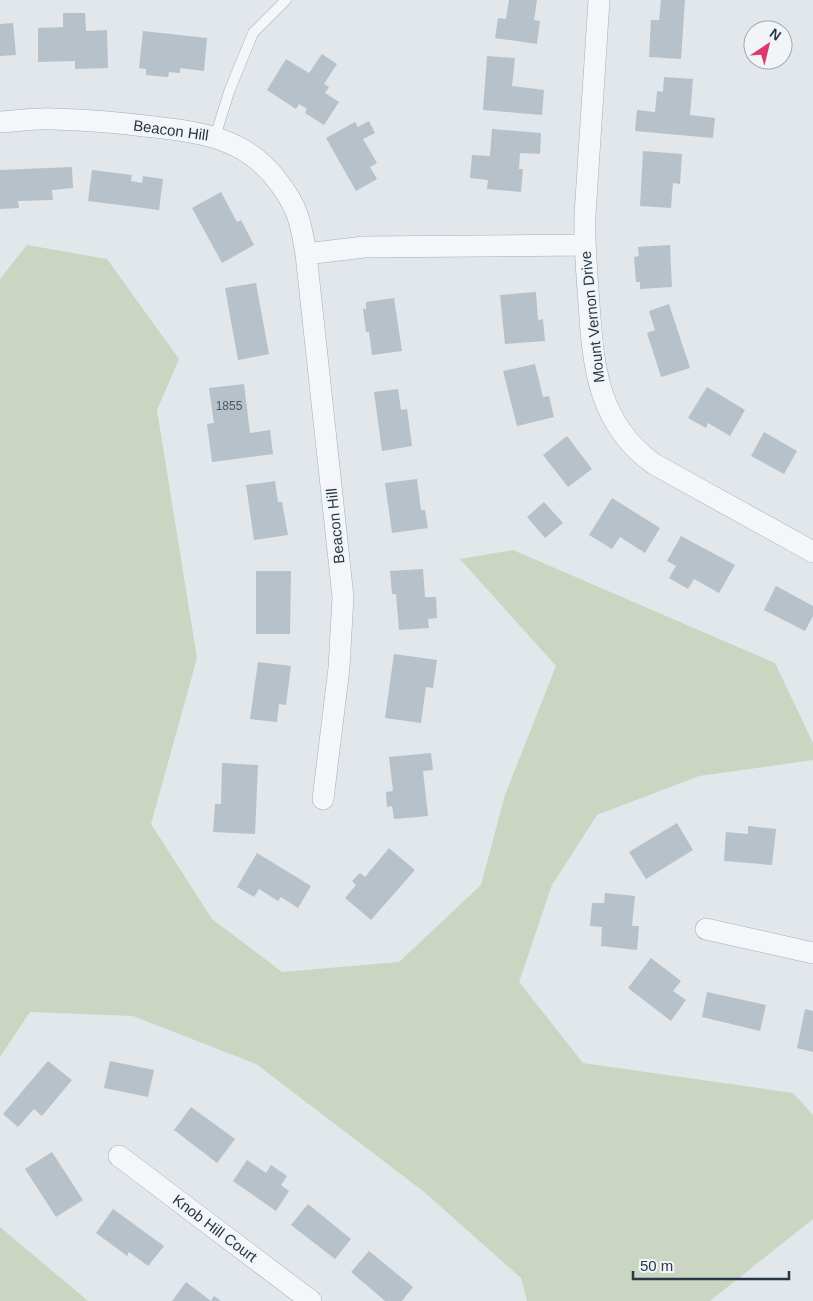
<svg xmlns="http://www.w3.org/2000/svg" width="813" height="1301" viewBox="0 0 813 1301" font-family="Arial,sans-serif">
	<rect width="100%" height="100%" fill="#e1e7eb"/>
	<path fill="#cad6c1" d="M27,245L107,259L179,359L157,410L197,658L151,824L212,919L282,972L399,962L481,885L505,795L556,666L460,559L513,550L775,663L813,743V760L699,776L597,815L552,885L519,982L583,1063L793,1093L813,1115V1219L710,1301H527L521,1278L423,1191L256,1064L133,1016L30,1012L0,1057V279Z
		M0,1227L88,1301H0Z"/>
	<path fill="#b7c1ca" d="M509,0H537L534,20L540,21L537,44L495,38L498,18L506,19Z
		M661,0H685L681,59L649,57L651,20H659Z
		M63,13H85L86,31L107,30L108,68L75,69V61L38,62V28L63,27Z
		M13,23L16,55L0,56V24Z
		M143,31L207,38L204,71L180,68V73L169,72L168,77L146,75V69L139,68Z
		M322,54L337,64L324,84L329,87L325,93L339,102L324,125L305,113L307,109L299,104L296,109L267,90L286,59L309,73Z
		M487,56L515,58L512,86L544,90L542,115L483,110Z
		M664,77L693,79L690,115L715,118L713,138L635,131L637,110L655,112L657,91L663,92Z
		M369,121L375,133L363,139L377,163L370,167L377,179L356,191L326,138L355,122L358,127Z
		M492,129L541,133L540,154L520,153L519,169H523L521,192L487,189L488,180L470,178L472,155L490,156Z
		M643,151L682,154L680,184L673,183L671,208L640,206Z
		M72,167L73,188L52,190L53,200L18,201L19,208L0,209V170Z
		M92,170L132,175L131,181L142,183L143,176L163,179L159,210L88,201Z
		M221,192L237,222L241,220L254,245L222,263L192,208Z
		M670,245L672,287L640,289V282H636L634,257L639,256L638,247Z
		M256,283L269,354L238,360L225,288Z
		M536,292L538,320L543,319L545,341L505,344L500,295Z
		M394,298L402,351L372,355L369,332H366L363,309H366V302Z
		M669,304L690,368L661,377L647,333L655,330L649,311Z
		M535,364L543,397L549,396L554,417L517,426L503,371Z
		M244,384L250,433L270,430L273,454L212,462L207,424L214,423L209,388Z
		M707,387L745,410L730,436L708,423L706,428L688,418Z
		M398,389L401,410L407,409L412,446L382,451L374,392Z
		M764,432L797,451L784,474L751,456Z
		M567,436L592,469L568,487L543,455Z
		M417,479L421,510H425L428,528L392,533L385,483Z
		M275,481L278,502H282L288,535L254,540L246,485Z
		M612,498L660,528L645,553L620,537L612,549L589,535Z
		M544,502L563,523L545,538L527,517Z
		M681,536L735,565L719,593L694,579L688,589L669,578L676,566L667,561Z
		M423,569L425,597H436L437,618L428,619L429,628L399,630L396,594H392L390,571Z
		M256,571H291L290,634H256Z
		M776,586L813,606V616L805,631L764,610Z
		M394,654L437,660L433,688L426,687L421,723L385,718Z
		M258,662L291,666L286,705L279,704L277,722L250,719Z
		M431,753L433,770L423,771L428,816L394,819L392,806L387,807L386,792L393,791L389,757Z
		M222,763L258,765L255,834L213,832L215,804H221Z
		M677,823L693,850L646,879L629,852Z
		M748,826L776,829L772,865L724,861L726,832L748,834Z
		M389,848L415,870L371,920L345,898L356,885L352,881L360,873L365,877Z
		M257,853L311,886L298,908L281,897L278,901L259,889L254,897L237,887Z
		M605,893L635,896L632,926H639L637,950L601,946L602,927L590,926L592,903H604Z
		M651,958L681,981L673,991L686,1000L671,1021L628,988Z
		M707,992L766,1005L760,1031L702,1017Z
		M805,1009L813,1011V1052L797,1048Z
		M48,1061L72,1080L42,1116L34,1109L18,1127L3,1114Z
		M110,1061L154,1070L148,1097L104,1088Z
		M191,1107L235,1139L217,1163L174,1130Z
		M52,1152L83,1200L56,1217L25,1169Z
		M247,1160L266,1173L271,1165L287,1176L281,1185L289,1191L276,1211L233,1181Z
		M308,1204L351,1239L335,1259L291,1225Z
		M113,1209L164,1246L148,1266L129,1252L127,1256L96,1233Z
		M369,1251L413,1287L402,1301H385L351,1272Z
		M186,1282L211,1301L214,1296L221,1301H172Z"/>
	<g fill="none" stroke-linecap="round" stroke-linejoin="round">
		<defs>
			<path id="lane" d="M215,137L229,92L253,33L286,0"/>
			<path id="street" d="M599,0L585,215C584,245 587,274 589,304C593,366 598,424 654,464L813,552
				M0,122C18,121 36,118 53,119C84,120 114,122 145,126C198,132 246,136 280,184C287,194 294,204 298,217C302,229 304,242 306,254L343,597L339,668L323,799
				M306,254L364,247L584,245
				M706,929L813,953
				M119,1156L311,1301"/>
		</defs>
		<use href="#lane" stroke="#a5afb6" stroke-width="11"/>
		<use href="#street" stroke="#a5afb6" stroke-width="22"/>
		<use href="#lane" stroke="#f4f6f9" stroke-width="10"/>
		<use href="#street" stroke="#f4f6f9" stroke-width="21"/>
	</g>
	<g text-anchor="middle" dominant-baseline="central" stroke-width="5" stroke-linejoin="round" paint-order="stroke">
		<g font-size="12" fill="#4b5a66">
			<text x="229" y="406">1855</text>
		</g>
		<g font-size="15" fill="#273745" stroke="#f1f5f8">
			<text transform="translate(171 130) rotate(8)">Beacon Hill</text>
			<text transform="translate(592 317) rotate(-96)">Mount Vernon Drive</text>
			<text transform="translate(335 526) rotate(-96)">Beacon Hill</text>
			<text transform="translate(215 1228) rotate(37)">Knob Hill Court</text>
		</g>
	</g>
	<g transform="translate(768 45) rotate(35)"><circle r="24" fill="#f1f5f8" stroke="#a0a9b0"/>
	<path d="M0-4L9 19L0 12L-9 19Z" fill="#de386e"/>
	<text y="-8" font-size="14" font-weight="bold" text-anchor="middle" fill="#273745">N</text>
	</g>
	<path d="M633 1271v8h156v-8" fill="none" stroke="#273745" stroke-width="2.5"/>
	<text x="640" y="1271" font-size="15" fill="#273745" stroke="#f1f5f8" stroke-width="4" paint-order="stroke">50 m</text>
</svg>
